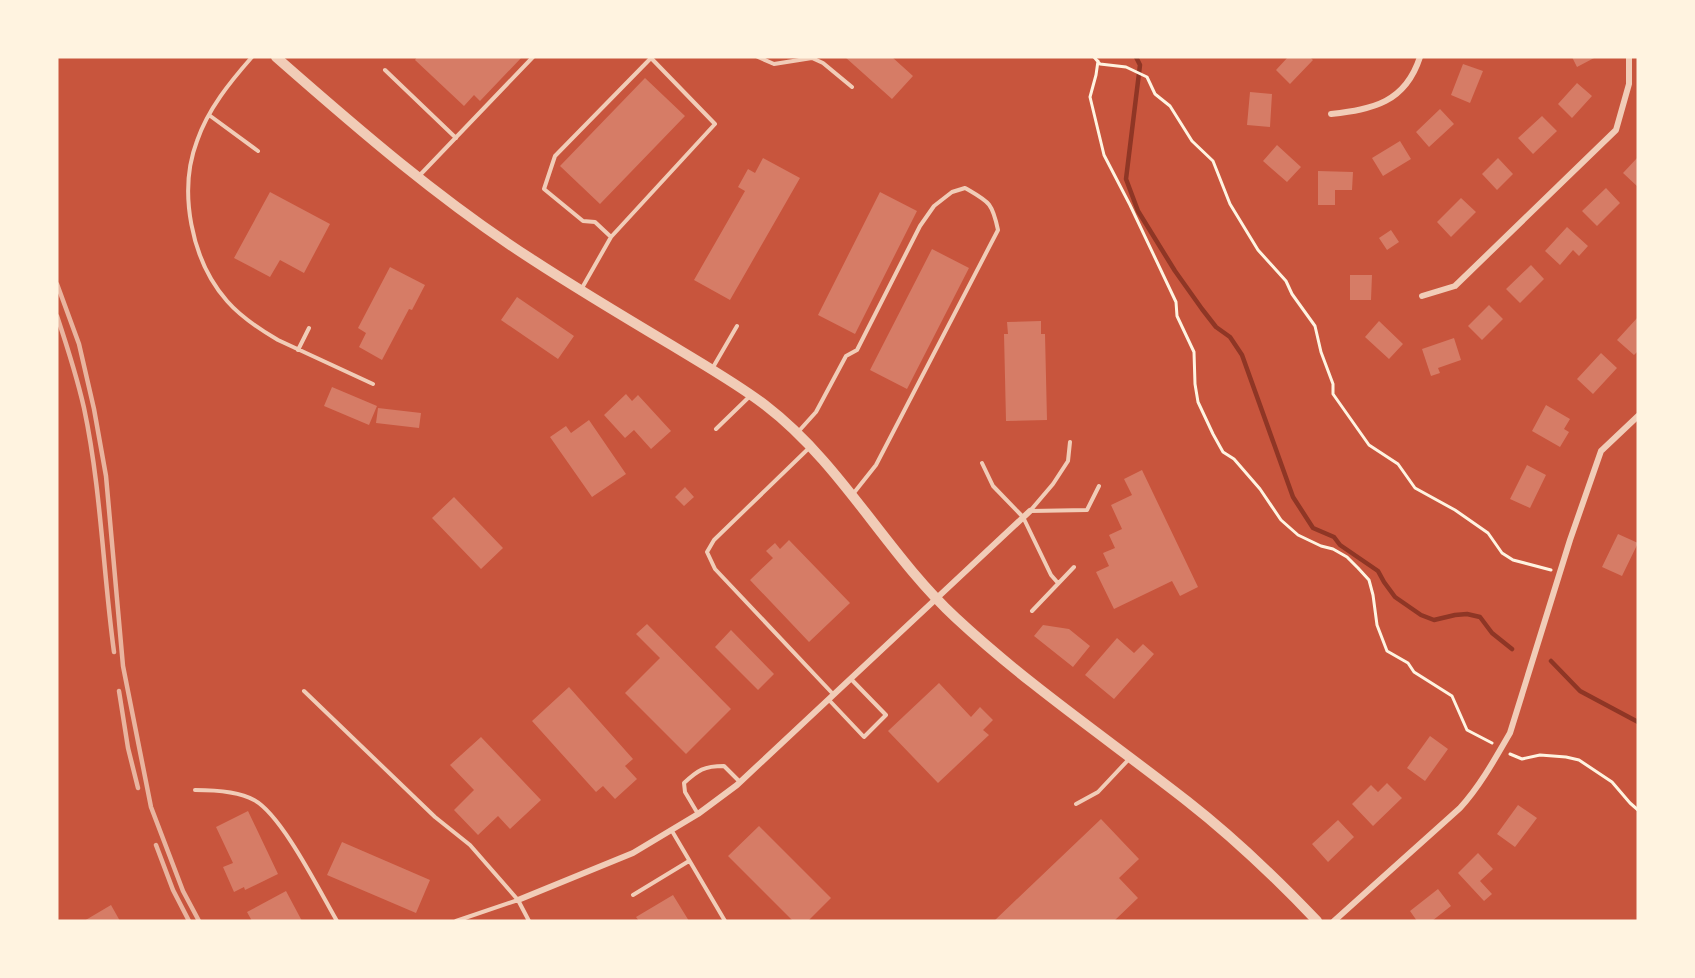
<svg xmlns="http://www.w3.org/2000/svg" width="1695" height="978" viewBox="0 0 1695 978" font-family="'Work Sans',sans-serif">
	<rect width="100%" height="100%" fill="#c8553d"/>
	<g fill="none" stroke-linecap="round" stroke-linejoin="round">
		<path stroke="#8f3625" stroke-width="4.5" d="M1136,57L1140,65L1126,179L1138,211L1175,271L1202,309L1216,327L1230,337L1242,355L1293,497L1313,528L1334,537L1340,545L1378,571L1384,582L1395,597L1421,615L1434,620L1455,615L1467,614L1480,617L1492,633L1512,649
			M1551,661L1580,691L1638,722"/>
	</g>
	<path fill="#d67c66" d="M417,57H522L480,101L474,95L464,106L415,60Z
		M845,57H892L913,76L892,99Z
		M1288,57H1310L1313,60L1290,84L1276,70Z
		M1572,57H1596L1577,67Z
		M1463,64L1483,71L1470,103L1451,95Z
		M645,78L685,116L600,204L560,166Z
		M1577,83L1592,96L1572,118L1558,104Z
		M1250,92L1272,94L1270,127L1247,125Z
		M1440,109L1454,124L1429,147L1416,132Z
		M1542,116L1557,131L1533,154L1518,138Z
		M1400,141L1411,159L1383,176L1372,158Z
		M1277,145L1301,167L1287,182L1263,161Z
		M1638,157V187L1623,173Z
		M763,158L800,178L730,300L694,280L745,191L738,187L748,169L755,173Z
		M1498,158L1513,174L1497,190L1482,174Z
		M1318,171L1353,172L1352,190H1335V205H1318Z
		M1606,188L1620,203L1597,226L1582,211Z
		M270,192L330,224L304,273L280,260L270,277L234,258Z
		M880,192L917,211L855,334L818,315Z
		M1461,198L1476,212L1451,237L1437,222Z
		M1567,227L1588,246L1579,256L1573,250L1560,265L1545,251Z
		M1391,230L1399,242L1387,250L1379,238Z
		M932,249L969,268L907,389L870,370Z
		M1531,265L1544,279L1520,303L1506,289Z
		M390,267L425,285L412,310L409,309L382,360L359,347L366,333L358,328Z
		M1350,275H1372L1371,300H1350Z
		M517,297L574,336L558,359L501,320Z
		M1489,305L1503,319L1482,340L1468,326Z
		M1638,317V351L1634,355L1617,340Z
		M1041,321V334H1045L1047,420L1006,421L1004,334H1008L1007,322Z
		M1379,321L1403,344L1389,359L1365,337Z
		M1454,338L1461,360L1438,368L1440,373L1431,376L1422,349Z
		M1601,353L1617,368L1593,394L1577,379Z
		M332,387L377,406L369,425L324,406Z
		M626,394L632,401L638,395L671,431L651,449L634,430L625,438L604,415Z
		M1546,405L1570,419L1564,429L1569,432L1560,447L1532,431Z
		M378,408L421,413L419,428L376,423Z
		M589,420L626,474L592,497L550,437L566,426L571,433Z
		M1527,465L1546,475L1530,508L1510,499Z
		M1142,470L1198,587L1180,596L1172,581L1114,609L1096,572L1109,566L1103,553L1115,548L1109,535L1122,529L1111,505L1132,495L1124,479Z
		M685,487L694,497L684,506L675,497Z
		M454,497L503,548L481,569L432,518Z
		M1618,534L1638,543L1622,576L1602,567Z
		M789,540L850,603L809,642L750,580L773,558L766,551L775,543L780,549Z
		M647,624L731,709L686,754L625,693L660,658L636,634Z
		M1043,625L1069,629L1090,646L1073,667L1034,636Z
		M731,630L774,674L758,690L715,647Z
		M1117,638L1134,653L1143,644L1154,654L1114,699L1085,675Z
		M939,683L971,717L980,707L993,720L983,730L989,735L938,783L888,731Z
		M569,687L633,759L625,766L637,779L615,799L603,786L596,792L532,721Z
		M1430,736L1448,749L1425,781L1407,768Z
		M481,737L541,800L510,829L498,816L478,835L454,810L474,790L450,765Z
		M1387,783L1402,798L1373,826L1352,804L1371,785L1378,792Z
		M1518,805L1537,818L1515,847L1497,834Z
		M248,811L278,874L245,890L244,887L234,892L223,867L233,863L216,827Z
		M1101,819L1139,859L1119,878L1138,898L1114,921H994Z
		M1338,820L1354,837L1328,862L1312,844Z
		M759,826L831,898L808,921H793L728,856Z
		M342,842L430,880L416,913L327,875Z
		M1478,853L1493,869L1480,881L1492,894L1484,901L1458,873Z
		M1438,889L1451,906L1432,921H1417L1410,911Z
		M286,891L302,921H252L247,912Z
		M673,895L689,921H639L636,917Z
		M111,905L120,921H84Z"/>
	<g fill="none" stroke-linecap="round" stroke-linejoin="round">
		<path stroke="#fff3e0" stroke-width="3" d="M1094,57L1100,64L1126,67L1147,77L1155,94L1170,106L1192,141L1213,161L1230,204L1258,250L1286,281L1292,294L1315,326L1321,352L1333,384V394L1369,445L1398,464L1415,488L1455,510L1488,533L1502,553L1513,560L1551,570
			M1098,61L1096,75L1090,97L1104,155L1130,205L1176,302L1177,316L1194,352L1195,384L1198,402L1213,434L1223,452L1234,459L1260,489L1281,520L1298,535L1321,546L1333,549L1347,557L1358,568L1369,580L1373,595L1377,625L1387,651L1408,663L1414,672L1452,696L1467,730L1492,743
			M1510,754L1522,759L1540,755L1566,757L1579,760L1612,782L1630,803L1638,810"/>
		<path stroke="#f1ccb7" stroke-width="4" d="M252,57C230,82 208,109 197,141C178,191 191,260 227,301C241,317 259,329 278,340L373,384
			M758,57L774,64L812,58L823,63L852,87
			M385,70L456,138
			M209,115L258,151
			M419,176L533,57
			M582,288L611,237L715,124L651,58L555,156L544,189L583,221L595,222L611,237
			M298,350L309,328
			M712,369L737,326
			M716,429L750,396
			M798,432L816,412L846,356L857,350L920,226L934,206L952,192L965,188C989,202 992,202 998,230L876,465L853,494
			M808,449L714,540L707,552L715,569L833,694
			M982,463L993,486L1023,517L1051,575L1058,583
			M1030,511L1053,484L1068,461L1070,442
			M1031,511L1087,510L1099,486
			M1032,611L1074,567
			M304,691L435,817L470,845L518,900L529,921
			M829,700L864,737L886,715L851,679
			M195,790C213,790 238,791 254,800C282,815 320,892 337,921
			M1076,804L1098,792L1130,758
			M698,814L685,792L684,783C698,770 704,766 724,766L740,782
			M672,831L725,921
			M633,895L689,861
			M456,921L518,900"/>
		<path stroke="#f1ccb7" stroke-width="6" d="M1331,114C1373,109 1405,103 1420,57
			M1422,296L1455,286L1616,130L1629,84V57
			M518,900L633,853L698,814L737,785L1030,511
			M1334,921L1460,808C1480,786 1495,759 1510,733L1570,540L1601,451L1638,416"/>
		<path stroke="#f1ccb7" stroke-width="10" d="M276,57C358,129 441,201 533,260C579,290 626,318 673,346C704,365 736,383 765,405C842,464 886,553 956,618C1028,685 1109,740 1187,801C1233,837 1277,879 1317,921"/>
		<path stroke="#e9b49f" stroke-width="4.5" d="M57,284L79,344L94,409L106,476L123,666L151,807L183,891L199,921
			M57,316C67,346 77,377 84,408C101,488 103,571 114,652
			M119,691L128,748L138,788
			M156,845L173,890L189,921"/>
	</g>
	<rect width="1695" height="978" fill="none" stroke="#fff3e0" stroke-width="117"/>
</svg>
